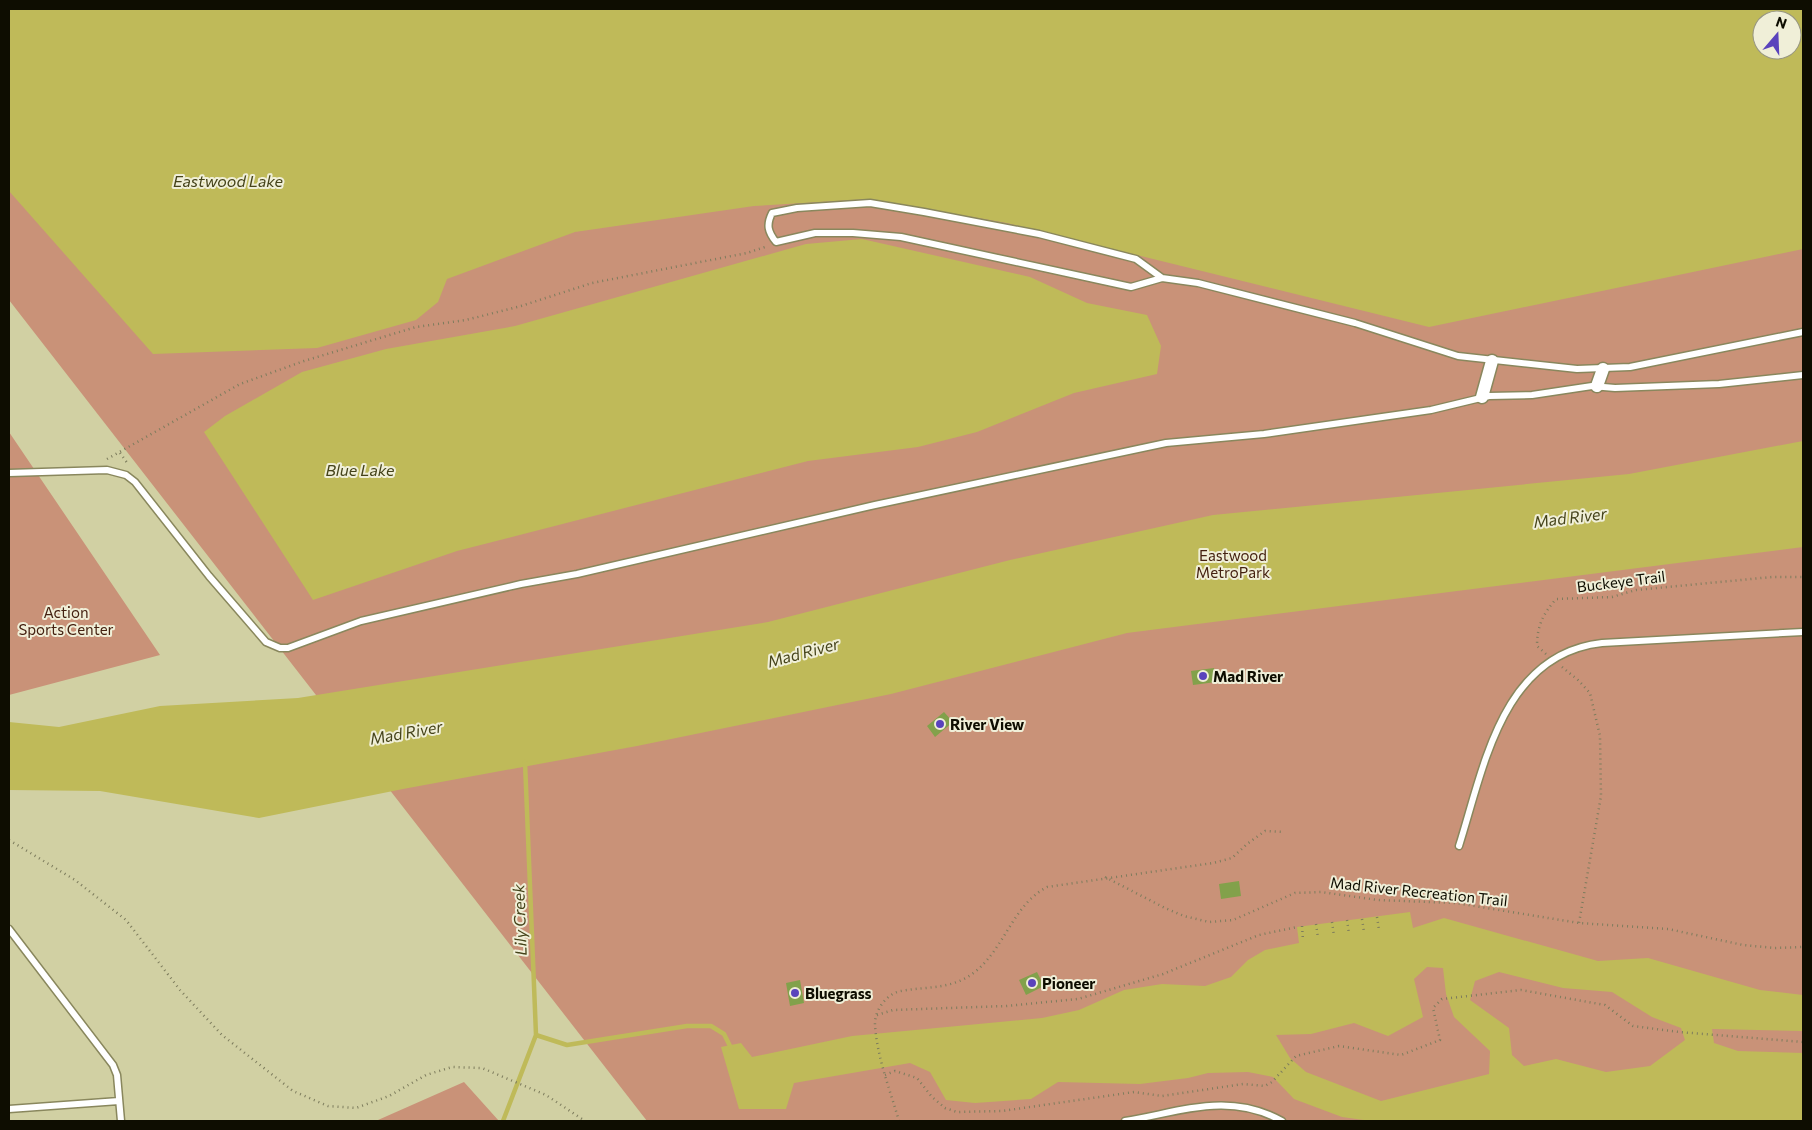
<svg xmlns="http://www.w3.org/2000/svg" width="1812" height="1130" viewBox="0 0 1812 1130" font-family="Commissioner,sans-serif">
	<rect width="100%" height="100%" fill="#d1d0a3"/>
	<path fill="#c99278" fill-rule="evenodd" d="M9,9H1803V1121H647L9,300ZM1762,20H1792V50H1762Z
		M9,432L160,655L9,695Z
		M464,1082L499,1121H378V1120Z"/>
	<path fill="#bfba59" fill-rule="evenodd" d="M9,9H1803V249L1429,327L1007,223L869,199L754,206L575,232L447,279L438,302L416,320L317,348L153,354L9,191ZM1762,20H1792V50H1762Z
		M862,239L1030,277L1087,303L1147,315L1161,346L1157,374L1074,393L977,432L918,447L808,461L457,551L313,600L204,432L225,416L302,372L386,349L515,326L806,244Z
		M1803,441V547L1127,633L891,694L637,746L403,789L259,818L100,791L9,790V722L59,727L160,706L298,698L768,622L1010,560L1213,515L1629,474Z
		M1410,912L1413,928L1444,918L1598,961L1648,958L1760,990L1803,995V1031L1712,1029L1714,1043L1738,1051L1803,1053V1121H1371L1342,1117L1294,1099L1273,1077L1248,1072L1208,1073L1188,1078L1140,1084L1058,1082L1031,1099L975,1103L946,1100L930,1072L910,1063L794,1083L786,1109H739L721,1047L741,1043L752,1057L852,1036L1042,1018L1079,1010L1124,990L1162,984L1205,986L1231,977L1248,960L1265,950L1299,943L1297,927ZM1427,967L1443,968L1446,994L1454,1017L1490,1051L1489,1074L1381,1101L1306,1072L1290,1058L1276,1035L1311,1034L1354,1023L1388,1036L1423,1017L1414,979ZM1499,972L1563,988L1612,992L1652,1017L1681,1028L1685,1040L1650,1066L1606,1072L1556,1059L1524,1066L1512,1055L1509,1028L1470,1000L1475,981Z"/>
	<g fill="none" stroke-linecap="round" stroke-linejoin="round">
		<path stroke="#bfba59" stroke-width="4.5" d="M536,1035L567,1045L687,1026H711L724,1034L732,1050
			M503,1121L536,1035L525,762"/>
	</g>
	<path fill="#82a14b" d="M1214,668L1216,682L1193,685L1191,671Z
		M944,712L953,722L935,737L927,726Z
		M1239,881L1241,896L1221,899L1219,884Z
		M1037,972L1044,986L1026,995L1019,980Z
		M800,980L804,1003L790,1006L786,983Z"/>
	<g fill="none" stroke-linecap="round" stroke-linejoin="round">
		<defs>
			<path id="service" d="M1162,278L1136,259L1039,234L924,212L870,203L797,208L772,213C766,225 768,232 776,242L815,233H853L901,237L1131,287L1162,278L1198,283L1355,323L1458,356L1577,369L1630,367L1803,332
				M9,473L107,470L126,475L135,482L209,576L266,642L280,648H288L361,621L521,584L577,574L875,505L1166,443L1264,434L1431,410L1489,396L1532,395L1592,386L1615,388L1719,384L1803,375
				M1459,846C1484,767 1502,654 1602,643L1803,632
				M9,929L113,1065L117,1075L121,1121
				M9,1109L119,1101
				M1125,1121C1181,1112 1228,1091 1282,1121"/>
			<path id="minor" d="M1597,386L1603,369
				M1482,397L1492,361"/>
		</defs>
		<use href="#service" stroke="#89875d" stroke-width="9"/>
		<use href="#minor" stroke="#89875d" stroke-width="15"/>
		<path stroke="#7d7c5d" stroke-width="2.5" stroke-dasharray="1 4" stroke-linecap="butt" d="M120,453L128,464
			M107,459L240,384L304,361L416,327L466,320L521,306L592,283L747,253L768,246
			M1546,654L1537,646C1537,626 1543,614 1556,599L1612,597L1636,590L1772,577H1803
			M1562,667L1578,680L1590,693L1600,736L1601,796L1579,923
			M9,840L75,880L126,920L180,990L222,1035L293,1091L328,1106L356,1108L389,1096L426,1075L452,1067L482,1068L546,1095L585,1121
			M1105,877L1165,908L1184,916L1209,922L1233,920L1295,893L1321,892L1378,900L1456,903L1579,923L1668,929L1743,945L1775,948L1803,947
			M1377,917L1379,930
			M1362,919L1364,932
			M1347,920L1349,934
			M1332,922L1334,936
			M1316,924L1318,938
			M1302,926L1303,940
			M877,1015L893,1010L1006,1006L1078,999L1163,974L1259,935L1297,927
			M885,1075L895,1071L917,1078L932,1097L945,1108L957,1112L1002,1111L1134,1092L1162,1096L1243,1084L1265,1086L1272,1082L1296,1056L1339,1046L1401,1055L1440,1040L1433,1008L1442,999L1521,990L1605,1005L1633,1026L1679,1032L1803,1042
			M899,1121C890,1090 877,1057 875,1025C874,1011 887,993 901,991C928,986 953,990 976,971C1005,947 1013,905 1047,887L1213,863L1232,858L1247,844L1265,831L1284,832"/>
		<use href="#service" stroke="#fff" stroke-width="6"/>
		<use href="#minor" stroke="#fff" stroke-width="12"/>
	</g>
	<g fill="#5a43bc" stroke="#f0efd8" stroke-width="2">
		<circle cx="1203" cy="676" r="5"/>
		<circle cx="940" cy="724" r="5"/>
		<circle cx="1032" cy="983" r="5"/>
		<circle cx="795" cy="993" r="5"/>
	</g>
	<g text-anchor="middle" dominant-baseline="central" stroke-width="4" stroke-linejoin="round" paint-order="stroke">
		<g font-size="15" fill="#442110" stroke="#f0efd8">
			<text x="1233" y="555">Eastwood<tspan x="1233" dy="17">MetroPark</tspan></text>
			<text x="66" y="612">Action<tspan x="66" dy="17">Sports Center</tspan></text>
		</g>
		<g font-size="15" fill="#0e0d01" stroke="#f0efd8">
			<text transform="translate(1621 581) rotate(-7)">Buckeye Trail</text>
			<text transform="translate(1419 891) rotate(6)">Mad River Recreation Trail</text>
		</g>
		<g font-size="15" font-weight="bold" fill="#0e0d01" stroke="#f0efd8" text-anchor="start">
			<text x="1213" y="676">Mad River</text>
			<text x="950" y="724">River View</text>
			<text x="1042" y="983">Pioneer</text>
			<text x="805" y="993">Bluegrass</text>
		</g>
		<g font-size="16" font-style="italic" fill="#45431a" stroke="#f0efd8">
			<text x="228" y="180">Eastwood Lake</text>
			<text x="360" y="469">Blue Lake</text>
			<text transform="translate(1570 517) rotate(-7)">Mad River</text>
			<text transform="translate(803 652) rotate(-15)">Mad River</text>
			<text transform="translate(406 732) rotate(-10)">Mad River</text>
			<text transform="translate(519 920) rotate(-92)">Lily Creek</text>
		</g>
	</g>
	<rect width="1812" height="1130" fill="none" stroke="#0e0d01" stroke-width="20"/>
	<g transform="translate(1777 35) rotate(19)"><circle r="24" fill="#f0efd8" stroke="#969582"/>
	<path d="M0-4L9 19L0 12L-9 19Z" fill="#5a43bc"/>
	<text y="-8" font-size="14" font-weight="bold" text-anchor="middle" fill="#0e0d01">N</text>
	</g>
</svg>
